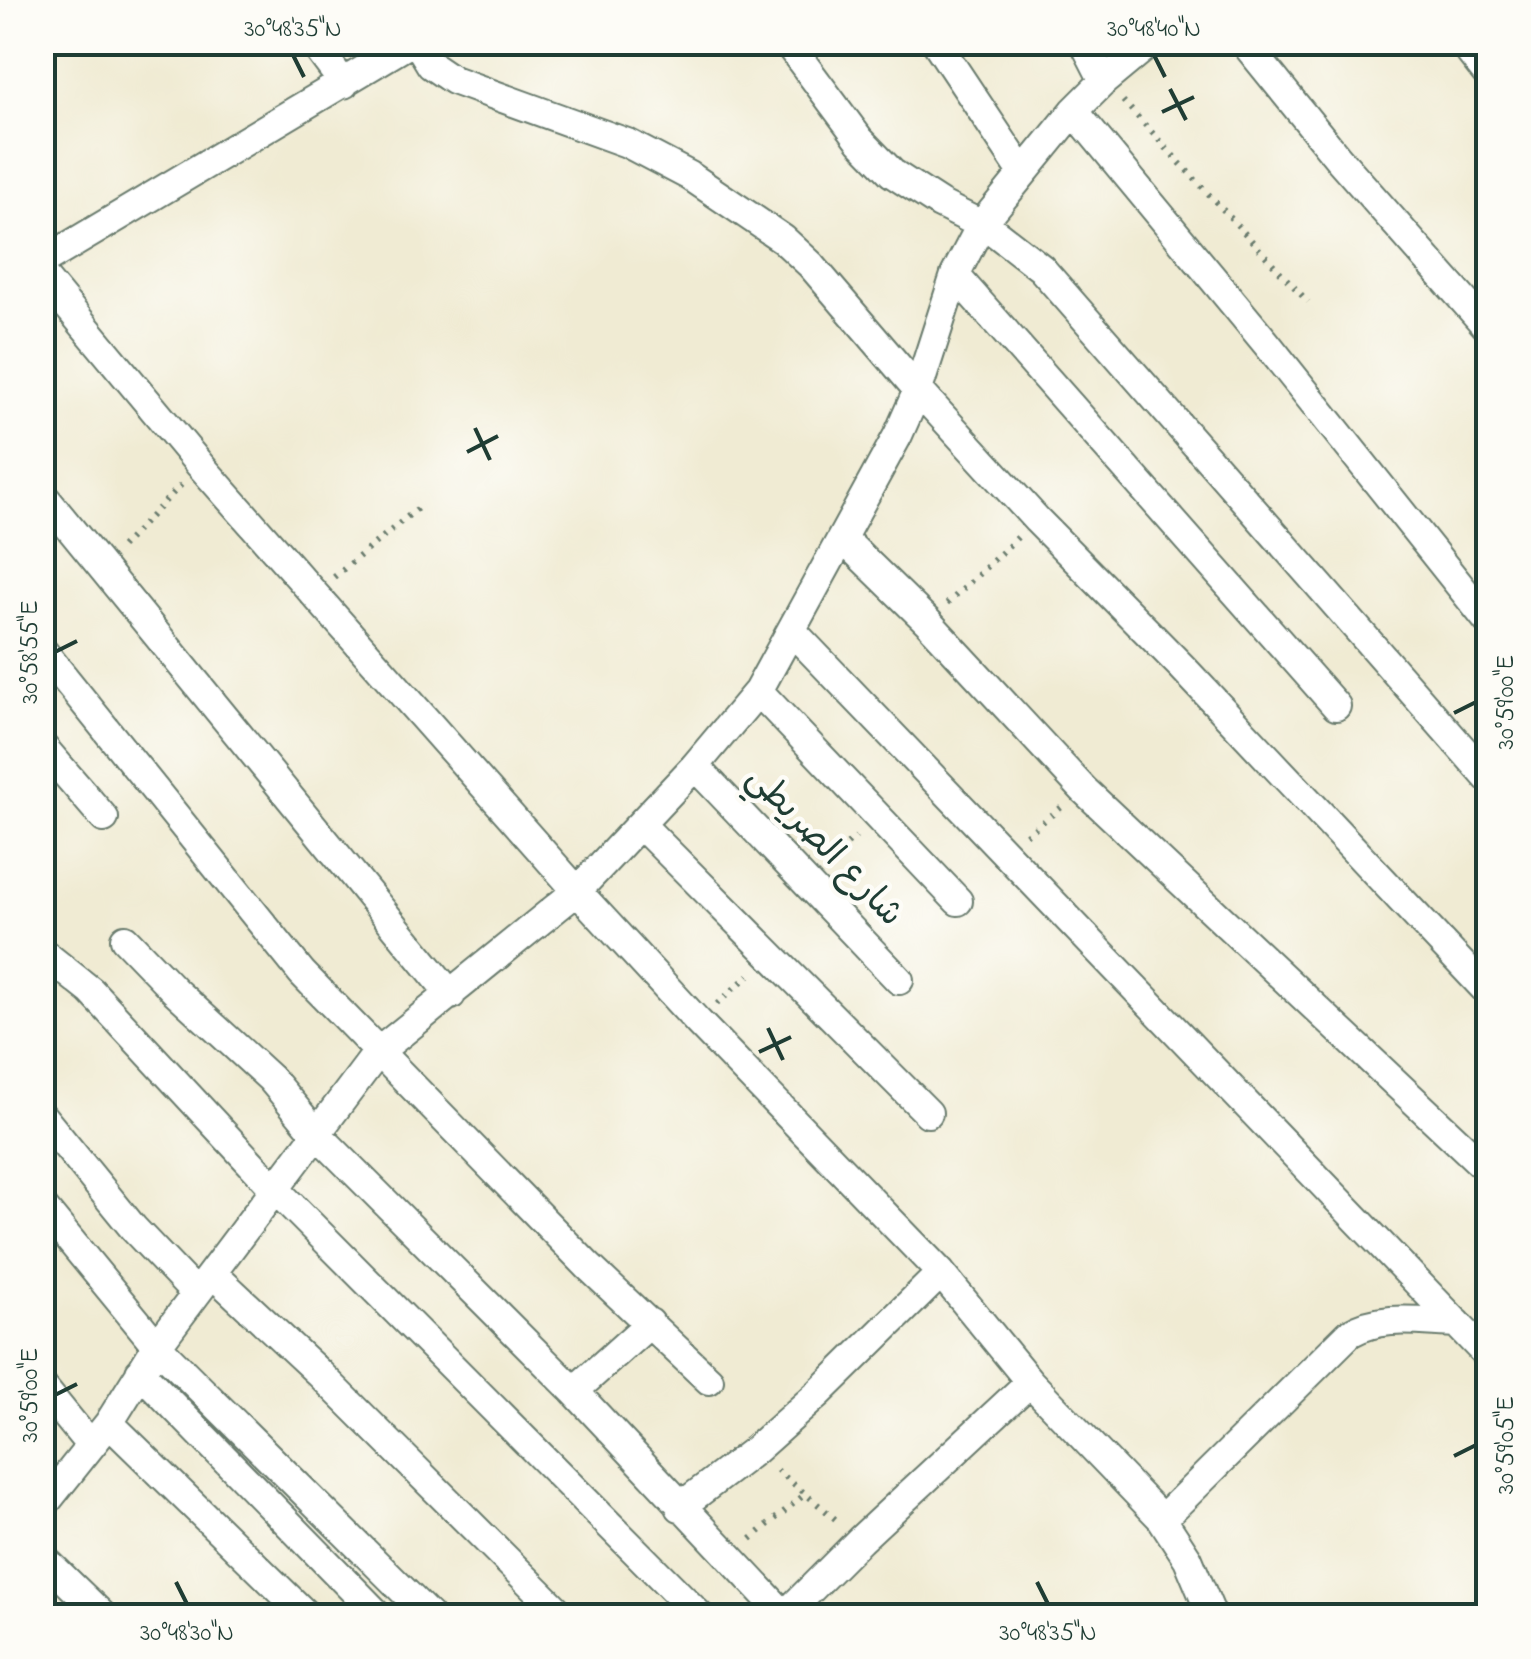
<svg xmlns="http://www.w3.org/2000/svg" width="1531" height="1659" viewBox="0 0 1531 1659" font-family="'Indie Flower','Playpen Sans Arabic',sans-serif">
	<rect width="100%" height="100%" fill="#fdfcf7"/>
	<filter id="ink" filterUnits="userSpaceOnUse"><feTurbulence type="fractalNoise" baseFrequency=".01" numOctaves="2"/><feDisplacementMap in="SourceGraphic" scale="20" xChannelSelector="R" yChannelSelector="G"/><feConvolveMatrix kernelMatrix="1 2 1 2 8 2 1 2 1" color-interpolation-filters="sRGB"/></filter>
	<filter id="wash" filterUnits="userSpaceOnUse"><feTurbulence type="fractalNoise" baseFrequency=".0048" numOctaves="4" result="noise"/><feDisplacementMap in="SourceGraphic" scale="40" xChannelSelector="R" yChannelSelector="G"/><feGaussianBlur stdDeviation="2.25" result="paint"/><feColorMatrix in="noise" values="0 0 0 0 0 0 0 0 0 0 0 0 0 0 0 0 0 1.4 0 .05"/><feComposite in="paint" operator="in"/></filter>
	<g filter="url(#wash)">
		<rect width="100%" height="100%" fill="#f0ebd3"/>
	</g>
	<g filter="url(#ink)">
		<g fill="none" stroke-linecap="round" stroke-linejoin="round">
			<defs>
				<path id="street" d="M313,42L344,84
					M417,42L431,65L453,80L627,143L690,176L783,239L811,265L918,390L1037,520L1183,668L1488,992
					M787,42L860,140L892,173L940,204L992,230L1041,268L1488,778
					M936,42L1022,171
					M1084,42L1104,81
					M1244,42L1338,158L1488,328
					M1462,42L1488,75
					M1074,111L1267,344L1488,621
					M42,262L411,42
					M42,275L200,465L577,891L698,1022L941,1273L1030,1382L1162,1519L1188,1559L1212,1616
					M955,275L1336,706
					M42,494L451,995
					M842,538L928,622L1084,790L1488,1170
					M793,632L1488,1356
					M42,650L302,973L588,1266L709,1380
					M758,691L958,901
					M42,746L104,818
					M695,766L899,980
					M641,825L928,1113
					M125,939L175,991L271,1079L317,1134L574,1391L785,1616
					M42,952L91,991L274,1188L700,1616
					M42,1116L134,1229L196,1294
					M42,1206L157,1346L429,1616
					M212,1273L319,1373L563,1616
					M140,1372L379,1616
					M42,1386L90,1445
					M574,1391L650,1323
					M109,1423L307,1616
					M42,1507L109,1423L157,1346L378,1052L577,891L695,766L758,691L898,435L918,390L955,275L981,225L1074,111L1104,81L1151,42
					M680,1507L755,1450L819,1393L941,1273
					M1162,1519L1350,1333C1382,1314 1421,1322 1457,1323
					M42,1557L103,1616
					M784,1616L860,1540L1030,1382"/>
			</defs>
			<use href="#street" stroke="#687a6c" stroke-width="32"/>
			<path stroke="#687a6c" stroke-width="6" stroke-dasharray="2.5 8" stroke-linecap="butt" d="M1123,101L1308,302
				M121,547L182,484
				M334,577L418,508
				M947,604L1018,537
				M1026,835L1063,806
				M823,864L856,837
				M717,1004L749,975
				M777,1470L840,1523
				M751,1539L804,1495"/>
			<use href="#street" stroke="#fff" stroke-width="28"/>
		</g>
	</g>
	<path fill="none" stroke="#1f3d34" stroke-width="4" d="M293,55L304,77M1154,55L1165,77M1170,89L1186,120M1162,112L1194,97M475,428L490,460M467,452L498,436M55,652L77,641M1454,713L1476,702M768,1028L783,1060M759,1052L791,1037M55,1395L77,1384M1454,1456L1476,1445M176,1582L187,1604M1037,1582L1048,1604"/>
	<g text-anchor="middle" dominant-baseline="central" stroke-width="9" stroke-linejoin="round" paint-order="stroke">
		<g font-size="35" fill="#1f3d34" stroke="#fdfcf7">
			<text transform="translate(824 847) rotate(46)">شارع الصريطي</text>
		</g>
	</g>
	<rect width="1531" height="1659" fill="none" stroke="#fdfcf7" stroke-width="110"/>
	<rect x="55" y="55" width="1421" height="1549" fill="none" stroke="#1f3d34" stroke-width="4"/>
	<g font-size="25" text-anchor="middle" fill="#1f3d34">
		<text x="293" y="36">30°48'35"N</text>
		<text x="1154" y="36">30°48'40"N</text>
		<text transform="translate(28 652) rotate(-90)" y="9">30°58'55"E</text>
		<text transform="translate(1504 702) rotate(-90)" y="9">30°59'00"E</text>
		<text transform="translate(28 1395) rotate(-90)" y="9">30°59'00"E</text>
		<text transform="translate(1504 1445) rotate(-90)" y="9">30°59'05"E</text>
		<text x="187" y="1640">30°48'30"N</text>
		<text x="1048" y="1640">30°48'35"N</text>
	</g>
</svg>
